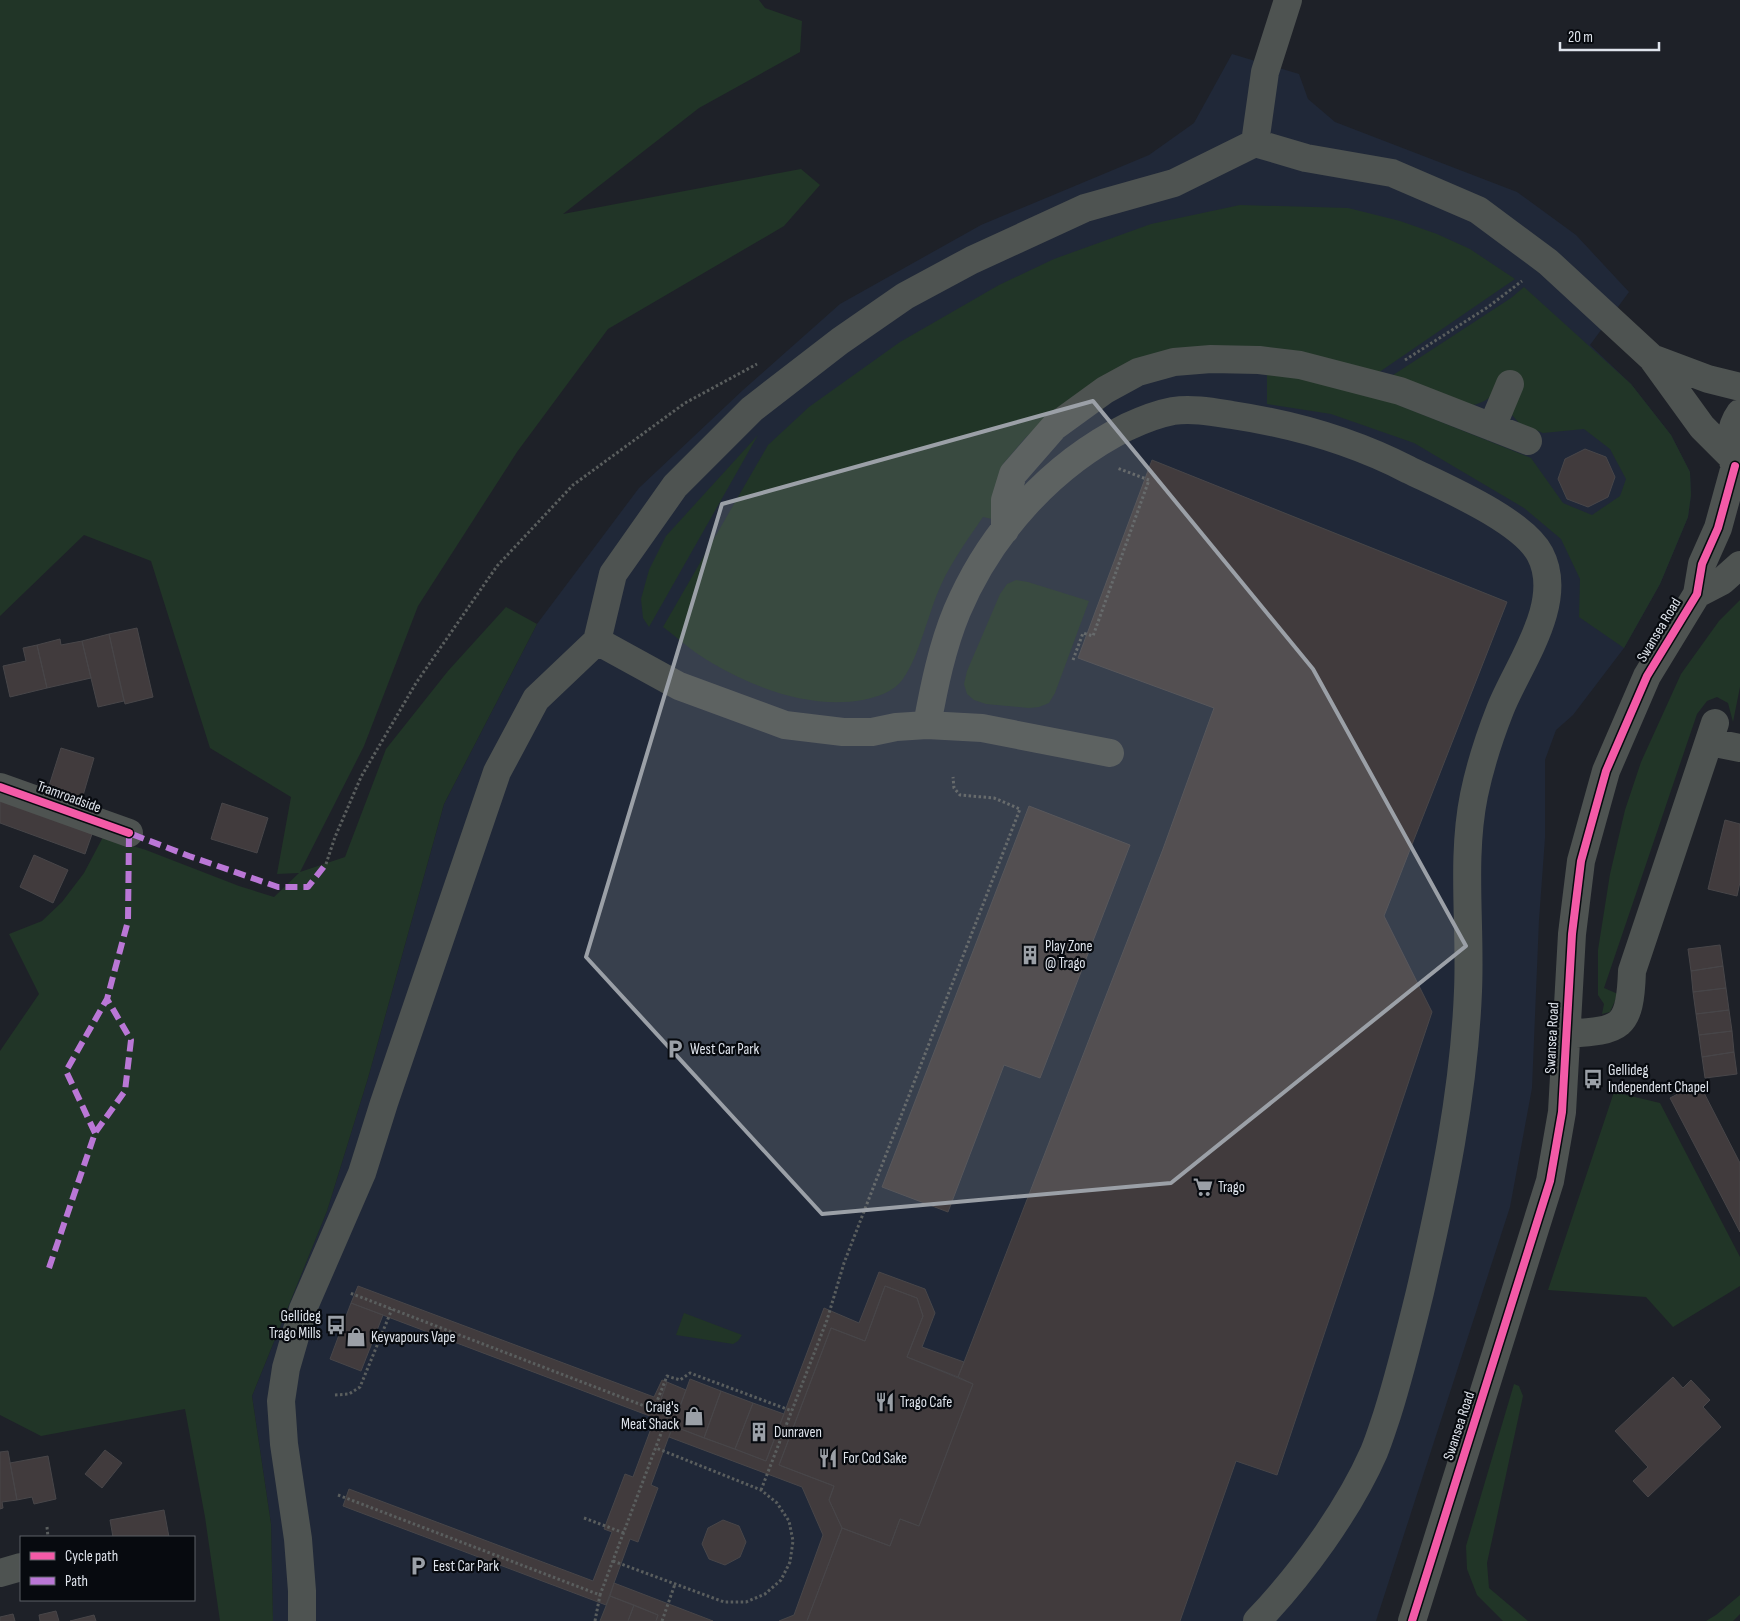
<svg xmlns="http://www.w3.org/2000/svg" width="1740" height="1621" viewBox="0 0 1740 1621" font-family="'Sofia Sans Condensed',sans-serif">
	<rect width="100%" height="100%" fill="#1e2128"/>
	<path fill="#202838" d="M1232,54L1299,74L1308,99L1335,122L1517,192L1576,235L1629,292L1590,345L1631,384L1671,435L1690,472L1691,495L1688,517L1660,584L1624,648L1573,715L1556,730L1545,760V838L1539,920L1532,1088L1510,1207L1376,1621H273L271,1524L252,1396L327,1211L368,1078L444,804L537,624L639,488L743,390L840,304L981,225L1149,155L1194,123Z"/>
	<path fill="#213527" d="M0,0H759L765,8L802,21L800,52L699,108L563,214L801,169L820,185L784,226L608,329L517,452L418,606L364,746L300,872L345,857L386,749L448,671L506,607L537,624L444,804L368,1078L327,1211L252,1396L271,1524L273,1621H220L205,1517L185,1409L41,1436L0,1415V1051L39,994L9,934L42,921L62,902L84,873L103,837L146,850L239,886L274,897L299,873L277,874L291,797L210,748L151,561L84,535L0,616Z
		M1240,205L1348,208L1400,221L1437,234L1470,249L1515,279L1375,375L1268,350L1076,395L1026,437L1003,464L992,501V519L983,517C968,539 952,561 941,585C928,613 920,655 903,679C894,692 877,697 863,700C811,709 756,689 712,663C694,653 679,639 663,627L768,445L809,407L900,342L999,285L1054,259L1151,224Z
		M1524,287L1631,384L1671,435L1690,472L1691,495L1688,517L1660,584L1624,648L1579,617L1580,579L1561,539L1524,508L1414,443L1331,414L1267,404V369L1361,390L1531,458L1563,503L1592,515L1620,496L1626,479L1610,449L1584,429L1543,433L1519,423L1512,415L1511,404L1522,380L1504,372C1494,393 1493,401 1469,406L1387,379L1511,298Z
		M758,435L649,627L643,618L641,599L649,570L666,536Z
		M1016,580L1028,582L1089,601L1055,693L1049,703L1039,707L1029,708L986,704L974,700L967,694L964,684L967,671L1000,594L1007,584Z
		M1740,600V687L1733,722L1728,703L1717,697L1707,701L1697,714L1604,988L1618,994L1610,1012L1602,1014L1604,1004L1598,995V950L1610,874L1625,810L1641,762L1681,674L1719,621Z
		M1614,1092L1660,1103L1740,1257V1286L1673,1327L1646,1297L1548,1290Z
		M684,1313L742,1335L738,1341L733,1344L676,1335Z
		M1514,1384L1519,1386L1523,1396L1487,1563L1489,1588L1528,1621H1503L1477,1595L1467,1569L1466,1546Z
		M1740,1595V1614L1733,1621H1706L1716,1615Z"/>
	<path fill="#413b3d" stroke="#484649" d="M1585,449L1606,457L1615,477L1608,497L1588,507L1567,499L1558,479L1565,459Z
		M1152,460L1507,602L1384,916L1432,1012L1277,1475L1236,1461L1180,1621H807L842,1528L890,1546L900,1519L919,1526L973,1384L958,1377L964,1362L1163,849L1214,708L1078,658Z
		M137,628L153,697L125,704L109,634Z
		M109,634L124,701L98,707L82,641Z
		M60,639L61,645L82,641L91,678L47,688L37,645Z
		M37,645L47,688L10,697L3,666L26,661L23,648Z
		M61,748L94,758L82,799L48,789Z
		M0,799L92,834L85,854L0,823Z
		M222,803L268,818L257,853L211,839Z
		M1029,806L1130,845L1040,1078L1004,1065L948,1212L882,1187Z
		M1725,820L1740,824V882L1737,896L1708,889Z
		M34,855L68,870L53,903L20,887Z
		M1720,945L1723,966L1691,971L1688,949Z
		M1723,966L1726,988L1693,992L1691,971Z
		M1726,988L1729,1010L1696,1014L1693,992Z
		M1729,1010L1732,1031L1699,1035L1696,1014Z
		M1732,1031L1734,1052L1702,1057L1699,1035Z
		M1734,1052L1737,1074L1705,1078L1702,1057Z
		M1699,1083L1740,1163V1232L1670,1098Z
		M879,1272L925,1289L935,1313L922,1347L964,1362L958,1377L907,1357L923,1316L917,1298L885,1286L865,1341L831,1328L779,1465L834,1486L829,1500L842,1528L807,1621H779L794,1615L823,1535L802,1487L669,1437L673,1426L766,1461L824,1308L859,1323Z
		M358,1286L654,1397L662,1380L667,1382L661,1399L680,1406L651,1485L658,1488L638,1542L630,1539L606,1605L343,1506L349,1489L593,1581L612,1532L604,1529L625,1474L633,1477L655,1418L351,1303Z
		M885,1286L917,1298L923,1316L907,1357L973,1384L919,1526L900,1519L890,1546L842,1528L829,1500L834,1486L779,1465L831,1328L865,1341Z
		M351,1303L383,1315L361,1371L330,1359Z
		M1673,1377L1683,1388L1691,1380L1710,1400L1703,1407L1721,1427L1648,1497L1633,1481L1648,1467L1615,1431Z
		M690,1379L721,1391L704,1438L673,1426Z
		M667,1382L686,1390L680,1406L661,1399Z
		M721,1391L753,1403L735,1449L704,1438Z
		M753,1403L784,1414L766,1461L735,1449Z
		M105,1450L122,1463L102,1488L85,1474Z
		M8,1451L17,1500L2,1502L3,1508L0,1509V1452Z
		M48,1456L56,1499L34,1504L32,1497L17,1500L10,1463Z
		M164,1510L169,1537H113L110,1520Z
		M723,1520L739,1526L746,1542L740,1557L725,1565L709,1559L702,1544L708,1528Z
		M614,1583L713,1621H656L658,1615L610,1596Z
		M610,1596L634,1605L628,1621H600Z
		M634,1605L658,1615L656,1621H628Z
		M56,1611L59,1621H40L39,1615Z
		M13,1614L15,1621H0V1617Z
		M94,1615L96,1621H70Z"/>
	<g fill="none" stroke-linecap="round" stroke-linejoin="round">
		<path stroke="#5a5e5e" stroke-width="3" stroke-dasharray="2.5 2.5" stroke-linecap="butt" d="M1405,360L1488,307L1522,281
			M1073,660L1083,633L1093,636L1149,480L1117,468
			M326,864L335,837L361,777L416,683L497,566L573,485L685,403L757,364
			M335,1395L349,1394L360,1387L392,1309
			M654,1409L667,1376L680,1380L690,1373L792,1411
			M761,1490L827,1320L844,1263L1020,809L994,798L960,795L954,788L953,777
			M338,1495L600,1595L668,1415L350,1293
			M584,1518L624,1533
			M47,1527L48,1537
			M613,1561L724,1602H746L765,1594L781,1580L790,1562L793,1541L789,1521L777,1503L761,1490L656,1448
			M595,1621L600,1595
			M662,1621L675,1584"/>
		<path stroke="#4e5351" stroke-width="28" d="M1255,143L1265,72L1288,0
			M1652,358L1708,379L1740,387
			M1492,427L1510,384
			M1735,467C1728,450 1729,428 1740,413
			M1005,530V500L1013,474L1054,427L1105,390L1138,372L1174,362L1211,359L1259,360L1300,365L1400,391L1528,441
			M1697,594L1722,581L1740,565
			M597,641L679,686L785,725L843,732H872L896,727L927,725L982,728L1110,753
			M927,725C934,687 942,647 957,611C990,533 1051,465 1127,427C1142,420 1157,414 1173,411C1192,408 1213,412 1232,415C1292,424 1355,442 1409,470C1444,487 1522,520 1540,554C1566,603 1517,666 1500,710C1489,738 1480,766 1474,795C1461,859 1471,926 1468,991C1464,1093 1443,1192 1420,1292C1410,1333 1400,1374 1387,1415C1383,1427 1379,1440 1374,1452C1348,1511 1301,1575 1257,1621
			M1710,742L1740,748
			M0,787L129,833
			M1566,1034C1621,1030 1630,1030 1632,971L1715,723
			M0,1573L21,1567
			M302,1621V1591L298,1539L284,1444L281,1401L286,1368L303,1309L362,1173L384,1103L497,772L536,699L597,641L613,574L675,486L752,409L840,341L905,296L972,260L1085,208L1174,183L1255,143L1306,158L1392,173L1478,210L1548,262L1652,358L1702,427L1732,457
			M1412,1621L1550,1181L1562,1112L1572,934L1581,861L1606,771L1647,676L1697,594L1702,564L1718,528L1735,466"/>
		<path stroke="#ba77d6" stroke-width="6" stroke-dasharray="12 6" stroke-linecap="butt" d="M95,1133L66,1071L107,999L128,921L129,833L189,856L278,887H308L326,864
			M49,1268L95,1133L125,1091L131,1040L107,999"/>
		<defs>
			<path id="cycleway" d="M0,787L129,833
				M1412,1621L1550,1181L1562,1112L1572,934L1581,861L1606,771L1647,676L1697,594L1702,564L1718,528L1735,466"/>
		</defs>
		<use href="#cycleway" stroke="#070a0f" stroke-width="11"/>
		<use href="#cycleway" stroke="#f35aa7" stroke-width="8"/>
	</g>
	<path fill="#9ba0a7" fill-opacity="0.2" stroke="#9ba0a7" stroke-width="4" stroke-linejoin="round" d="M1093,401L1313,669L1466,946L1171,1183L822,1214L586,957L722,504Z"/>
	<defs>
		<symbol id="building-bare" viewBox="-9 -9 18 18"><path d="M-4-6H4V6H1V3H-1V6H-4ZM-2.5-4.3h1.7v1.8h-1.7ZM.8-4.3h1.7v1.8H.8ZM-2.5-1h1.7V.8h-1.7ZM.8-1h1.7V.8H.8Z" fill="#9ba0a7" stroke="#070a0f" stroke-width="2.5" paint-order="stroke"/></symbol>
		<symbol id="parking-bare" viewBox="-9 -9 18 18"><path d="M-3.5-5.5H1a3.5 3.5 0 0 1 0 7H-1V5.5H-3.5ZM-1-3.4V-.6H.8a1.4 1.4 0 0 0 0-2.8Z" fill="#9ba0a7" stroke="#070a0f" stroke-width="2.5" paint-order="stroke"/></symbol>
		<symbol id="bus-bare" viewBox="-9 -9 18 18"><path d="M-5-6H5V4H4V6H2V4H-2V6H-4V4H-5ZM-3.5-4V0h7V-4ZM-3.5 1.2v1.5H-2V1.2ZM2 1.2v1.5H3.5V1.2Z" fill="#9ba0a7" stroke="#070a0f" stroke-width="2.5" paint-order="stroke"/></symbol>
		<symbol id="supermarket-bare" viewBox="-9 -9 18 18"><path d="M-6-5.5h2.5l.6 2H6L4.5 2H-2.5L-4.4-4H-6ZM-1.5 3.2a1.3 1.3 0 1 0 .1 0ZM3 3.2a1.3 1.3 0 1 0 .1 0Z" fill="#9ba0a7" stroke="#070a0f" stroke-width="2.5" paint-order="stroke"/></symbol>
		<symbol id="shop-bare" viewBox="-9 -9 18 18"><path d="M-5-2.5h2.3a2.7 3.5 0 0 1 5.4 0H5L5.5 6h-11ZM-1.5-2.5h3a1.5 2.3 0 0 0-3 0Z" fill="#9ba0a7" stroke="#070a0f" stroke-width="2.5" paint-order="stroke"/></symbol>
		<symbol id="restaurant-bare" viewBox="-9 -9 18 18"><path d="M-5-6h1v4h1v-4h1v4h1v-4h1v5L-1.5 .5V6h-2V.5L-5-1ZM5-6V6H3V1.5H1.5Q1.5-4 5-6Z" fill="#9ba0a7" stroke="#070a0f" stroke-width="2.5" paint-order="stroke"/></symbol>
	</defs>
	<g fill-rule="evenodd">
		<use href="#building-bare" x="1016" y="941" width="28" height="28"/>
		<use href="#parking-bare" x="661" y="1035" width="28" height="28"/>
		<use href="#bus-bare" x="1579" y="1065" width="28" height="28"/>
		<use href="#supermarket-bare" x="1189" y="1173" width="28" height="28"/>
		<use href="#bus-bare" x="322" y="1311" width="28" height="28"/>
		<use href="#shop-bare" x="342" y="1323" width="28" height="28"/>
		<use href="#restaurant-bare" x="871" y="1388" width="28" height="28"/>
		<use href="#shop-bare" x="680" y="1402" width="28" height="28"/>
		<use href="#building-bare" x="745" y="1418" width="28" height="28"/>
		<use href="#restaurant-bare" x="814" y="1444" width="28" height="28"/>
		<use href="#parking-bare" x="404" y="1552" width="28" height="28"/>
	</g>
	<g text-anchor="middle" dominant-baseline="central" stroke-width="4.5" stroke-linejoin="round" paint-order="stroke">
		<g font-size="15" fill="#dfe4ec" stroke="#070a0f">
			<text transform="translate(1659 630) rotate(-59)">Swansea Road</text>
			<text transform="translate(69 797) rotate(20)">Tramroadside</text>
			<text transform="translate(1552 1038) rotate(-87)">Swansea Road</text>
			<text transform="translate(1459 1426) rotate(-72)">Swansea Road</text>
		</g>
		<g font-size="15" fill="#dfe4ec" stroke="#070a0f" text-anchor="start">
			<text x="1045" y="946">Play Zone<tspan x="1045" dy="17">@ Trago</tspan></text>
			<text x="690" y="1049">West Car Park</text>
			<text x="1608" y="1070">Gellideg<tspan x="1608" dy="17">Independent Chapel</tspan></text>
			<text x="1218" y="1187">Trago</text>
			<text x="321" y="1316" text-anchor="end">Gellideg<tspan x="321" dy="17">Trago Mills</tspan></text>
			<text x="371" y="1337">Keyvapours Vape</text>
			<text x="900" y="1402">Trago Cafe</text>
			<text x="679" y="1407" text-anchor="end">Craig's<tspan x="679" dy="17">Meat Shack</tspan></text>
			<text x="774" y="1432">Dunraven</text>
			<text x="843" y="1458">For Cod Sake</text>
			<text x="433" y="1566">Eest Car Park</text>
		</g>
	</g>
	<rect x="20" y="1536" width="175" height="65" fill="#070a0f" stroke="#5d6167"/>
	<rect x="30" y="1552" width="25" height="8" fill="#f35aa7" stroke="#5d6167"/>
	<text x="65" y="1561" font-size="15" fill="#dfe4ec">Cycle path</text>
	<rect x="30" y="1577" width="25" height="8" fill="#ba77d6" stroke="#5d6167"/>
	<text x="65" y="1586" font-size="15" fill="#dfe4ec">Path</text>
	<path d="M1560 42v8h99v-8" fill="none" stroke="#dfe4ec" stroke-width="2.5"/>
	<text x="1568" y="42" font-size="15" fill="#dfe4ec" stroke="#070a0f" stroke-width="4" paint-order="stroke">20 m</text>
</svg>
